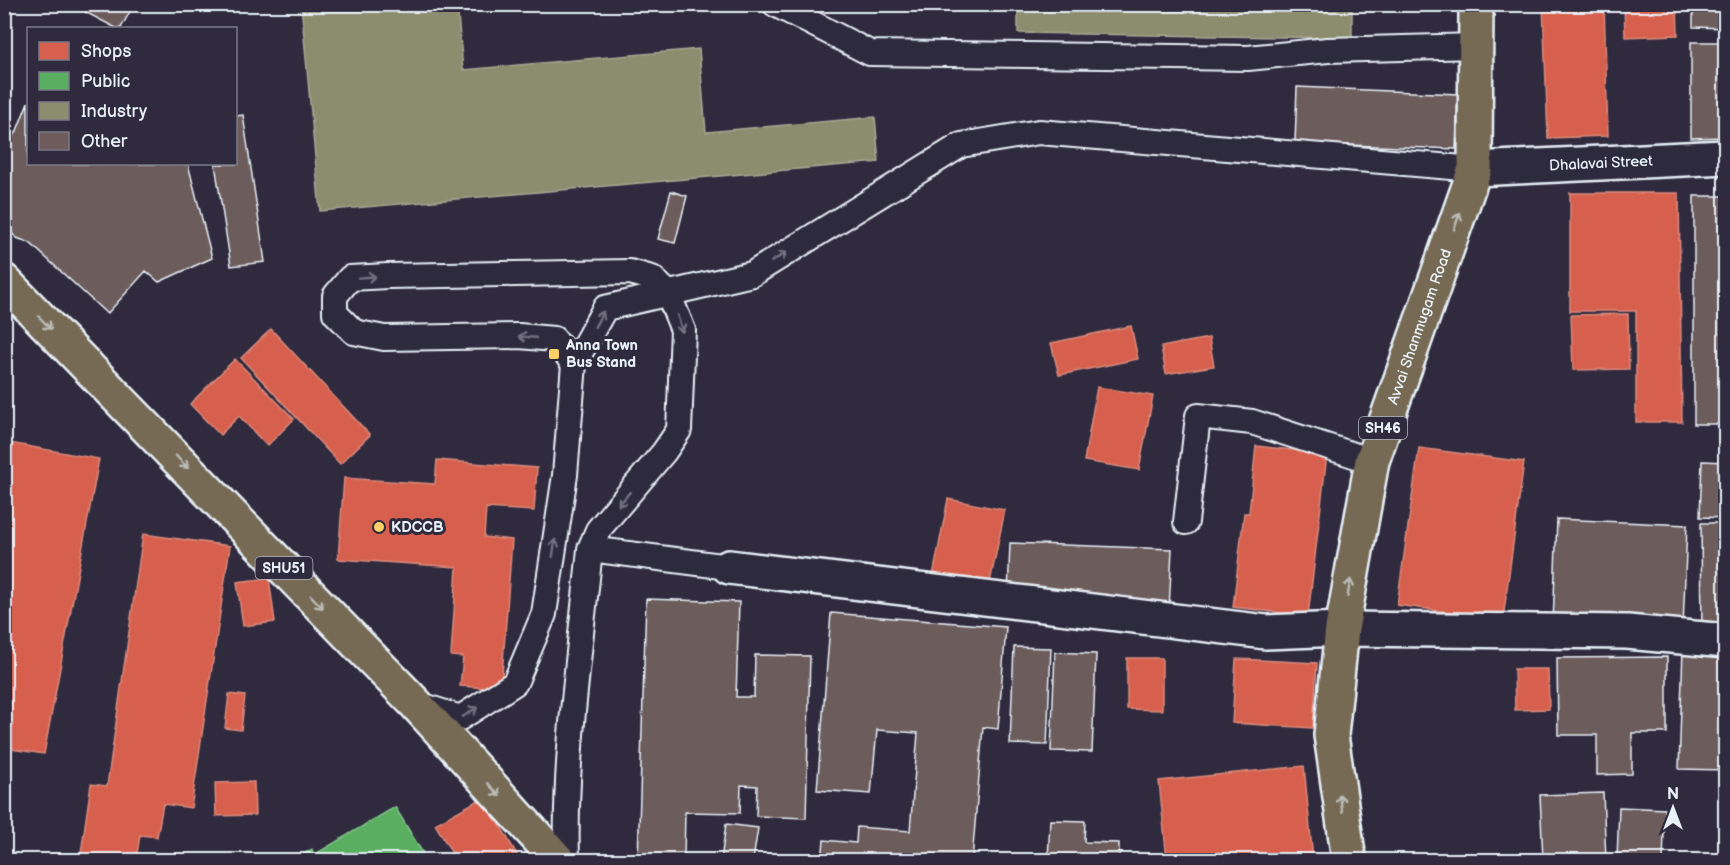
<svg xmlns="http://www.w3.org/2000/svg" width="1730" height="865" viewBox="0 0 1730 865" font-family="'Balsamiq Sans',sans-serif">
	<rect width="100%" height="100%" fill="#2f2a3d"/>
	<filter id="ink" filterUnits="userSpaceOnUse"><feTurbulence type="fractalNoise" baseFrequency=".0167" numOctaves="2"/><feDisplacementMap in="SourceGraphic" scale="12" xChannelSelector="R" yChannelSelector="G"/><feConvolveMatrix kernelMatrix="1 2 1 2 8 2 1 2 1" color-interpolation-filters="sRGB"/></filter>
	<g filter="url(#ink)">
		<path fill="#d6604d" stroke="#db8c80" stroke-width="1.5" d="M1543,4H1604L1608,136L1548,138Z
			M1624,4H1677L1678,35L1625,37Z
			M1570,193H1679L1682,422H1636V311H1570Z
			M1628,314L1629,369L1573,370L1571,315Z
			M1131,326L1138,359L1059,375L1051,343Z
			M271,329L370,435L340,464L241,358Z
			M1209,338L1214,366L1166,374L1161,347Z
			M235,359L294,419L267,446L239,416L220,435L190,404Z
			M1097,387L1153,396L1139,470L1084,461Z
			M4,442L99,459L44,754L4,748Z
			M1256,446L1327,454L1308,616L1233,607L1244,513H1249Z
			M1419,448L1524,462L1503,619L1397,605Z
			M437,460L537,468L534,511L486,508L484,537L512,540L501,689L460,686L463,657L451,656L457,567L338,559L344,478L435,484Z
			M948,499L1005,510L989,587L933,576Z
			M143,534L230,546L191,808L163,804L157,837L140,835L136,860H80L91,784L107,786Z
			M269,578L275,622L243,626L237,582Z
			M1127,658H1162V710L1127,709Z
			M1236,659L1317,663L1313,728L1232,723Z
			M1514,669H1548L1549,709L1515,710Z
			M229,694L245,696L241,730L225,728Z
			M1304,766L1313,860H1167L1159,781Z
			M254,782L255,815L216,816L215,783Z
			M484,797L520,860H456L435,824Z"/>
		<path fill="#5aae61" stroke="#85c28e" stroke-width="1.5" d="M395,807L427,860H293L312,849L314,855Z"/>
		<path fill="#8c8c6e" stroke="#a8aa97" stroke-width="1.5" d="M301,4H457L463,70L699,49L706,132L875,117L879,162L320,211Z
			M1018,4H1352V38L1018,33Z"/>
		<path fill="#6d5c5b" stroke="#e8f1f8" stroke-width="1.5" d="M89,4H134L121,28H116L85,12Z
			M1693,4H1726V28L1693,27Z
			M1691,42H1726V137L1691,138Z
			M1297,87L1458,94L1456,149L1295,143Z
			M28,102V164H188L212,258L159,282L146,271L107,314L30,243L17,238L4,226V146L16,133Z
			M243,115L265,262L231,266L215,164H236V116Z
			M671,191L687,196L675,243L658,239Z
			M1694,196H1726V424H1694Z
			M1702,461L1726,462V518L1700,517Z
			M1557,519L1687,525L1683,628L1553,624Z
			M1701,523H1726V634H1702Z
			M1010,543L1172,549L1169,610L1008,594Z
			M646,599L739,602L736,697H754L755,655L810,656L806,818L756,816L757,786L741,785L740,813L685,812L684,860H638Z
			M831,613L1006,627L998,729L983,727L972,860H822L824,840L856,843L857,827L910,831L918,733L877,730L871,794L817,790Z
			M1014,647L1051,648L1047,745L1010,744Z
			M1683,648L1726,649L1725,770L1679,769Z
			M1055,652L1096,654L1092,752L1051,751Z
			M1667,657V733H1632V774L1597,775V735H1558L1557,658Z
			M1603,793L1606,860H1543L1540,795Z
			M1619,807L1665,809L1663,860H1617Z
			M1050,820L1085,821L1084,842L1119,843V860H1048Z
			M726,824L758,828L753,860H721Z"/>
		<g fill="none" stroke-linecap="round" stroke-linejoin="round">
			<defs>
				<path id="service" d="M775,4L870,53L1248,58L1328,50L1477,46
					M1186,522L1198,416L1252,422L1372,461
					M590,549L729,567
					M418,704L460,718L515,683L544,614L565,475L574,364L605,308L752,274L961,145L1039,132L1475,169
					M567,860C564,757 580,652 590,549L598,530L664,452L679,430L683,330L668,293L652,278L630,272L388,276L350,278L335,296V313L354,332L384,338L519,336L554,339L574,364"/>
				<g id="minor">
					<path id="s1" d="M1475,169L1726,157"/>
					<path d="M729,567L1266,632L1342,629L1627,632L1726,641"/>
				</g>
				<g id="primary">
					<path d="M4,281L415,703L558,860"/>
					<path id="s2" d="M1349,860L1331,735L1342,629L1372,461L1475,169L1476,4"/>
				</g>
			</defs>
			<use href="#service" stroke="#e8f1f8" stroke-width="28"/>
			<use href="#minor" stroke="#e8f1f8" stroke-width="38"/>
			<use href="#primary" stroke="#e8f1f8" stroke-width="38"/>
			<use href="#service" stroke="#2f2a3d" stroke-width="24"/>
			<use href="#minor" stroke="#2f2a3d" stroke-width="33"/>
			<use href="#primary" stroke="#766a54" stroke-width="33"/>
		</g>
		<defs><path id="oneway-shaft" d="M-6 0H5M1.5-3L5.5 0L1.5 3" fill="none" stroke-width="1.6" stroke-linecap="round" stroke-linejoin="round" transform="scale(1.5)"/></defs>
		<g stroke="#babbb6">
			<use href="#oneway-shaft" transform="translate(1457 221) rotate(-71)"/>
			<use href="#oneway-shaft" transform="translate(45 323) rotate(46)"/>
			<use href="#oneway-shaft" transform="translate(182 462) rotate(46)"/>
			<use href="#oneway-shaft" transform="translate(1349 588) rotate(-80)"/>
			<use href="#oneway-shaft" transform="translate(317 602) rotate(46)"/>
			<use href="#oneway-shaft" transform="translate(494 790) rotate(48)"/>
			<use href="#oneway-shaft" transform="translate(1341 803) rotate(-98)"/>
		</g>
		<g stroke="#70707e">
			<use href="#oneway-shaft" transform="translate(779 257) rotate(-31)"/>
			<use href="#oneway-shaft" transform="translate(367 277) rotate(-4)"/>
			<use href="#oneway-shaft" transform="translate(599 319) rotate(-61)"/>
			<use href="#oneway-shaft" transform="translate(680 324) rotate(73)"/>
			<use href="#oneway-shaft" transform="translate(527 337) rotate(-175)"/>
			<use href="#oneway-shaft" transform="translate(624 499) rotate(130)"/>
			<use href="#oneway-shaft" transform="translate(554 548) rotate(-82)"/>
			<use href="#oneway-shaft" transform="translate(470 712) rotate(-33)"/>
		</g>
	</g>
	<g fill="#ffd166" stroke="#2f2a3d" stroke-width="2">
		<rect x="548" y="348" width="12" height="12" rx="3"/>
		<circle cx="379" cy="527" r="6"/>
	</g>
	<g text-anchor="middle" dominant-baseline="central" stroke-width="6" stroke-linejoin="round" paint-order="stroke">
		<g fill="#2f2a3d" stroke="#b0b5c0" stroke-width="1.5">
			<rect x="1359" y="417" width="48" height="22" rx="4.5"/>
			<rect x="255.5" y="557" width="57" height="22" rx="4.5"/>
		</g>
		<g font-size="14" font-weight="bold" fill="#e8f1f8">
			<text x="1383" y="428">SH46</text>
			<text x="284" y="568">SHU51</text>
		</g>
		<g font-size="15" fill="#e8f1f8" stroke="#2f2a3d">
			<text stroke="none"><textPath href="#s1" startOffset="126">Dhalavai Street</textPath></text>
			<text stroke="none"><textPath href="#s2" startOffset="546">Avvai Shanmugam Road</textPath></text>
		</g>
		<g font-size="15" font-weight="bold" fill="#e8f1f8" stroke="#2f2a3d" text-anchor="start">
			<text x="566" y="345">Anna Town<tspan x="566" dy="17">Bus Stand</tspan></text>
			<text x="391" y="527">KDCCB</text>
		</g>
	</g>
	<rect width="1730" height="865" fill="none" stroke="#2f2a3d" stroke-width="24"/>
	<rect x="12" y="12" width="1706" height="841" fill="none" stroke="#e8f1f8" stroke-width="2" filter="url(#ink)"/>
	<rect x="27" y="27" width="210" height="138" fill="#2f2a3d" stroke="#797a88" stroke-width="1.5"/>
	<rect x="39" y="42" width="30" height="18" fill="#d6604d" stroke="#797a88" stroke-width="1.5"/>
	<text x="81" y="57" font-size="18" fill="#e8f1f8">Shops</text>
	<rect x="39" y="72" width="30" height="18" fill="#5aae61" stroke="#797a88" stroke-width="1.5"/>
	<text x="81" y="87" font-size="18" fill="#e8f1f8">Public</text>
	<rect x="39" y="102" width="30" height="18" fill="#8c8c6e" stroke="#797a88" stroke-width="1.5"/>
	<text x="81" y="117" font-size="18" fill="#e8f1f8">Industry</text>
	<rect x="39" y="132" width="30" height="18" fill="#6d5c5b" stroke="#797a88" stroke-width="1.5"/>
	<text x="81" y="147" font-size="18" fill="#e8f1f8">Other</text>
	<g transform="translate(1673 808)" stroke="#2f2a3d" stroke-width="4.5" paint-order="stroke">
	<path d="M0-4.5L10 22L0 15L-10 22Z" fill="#e8f1f8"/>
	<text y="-9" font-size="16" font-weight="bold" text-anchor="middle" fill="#e8f1f8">N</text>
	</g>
</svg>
